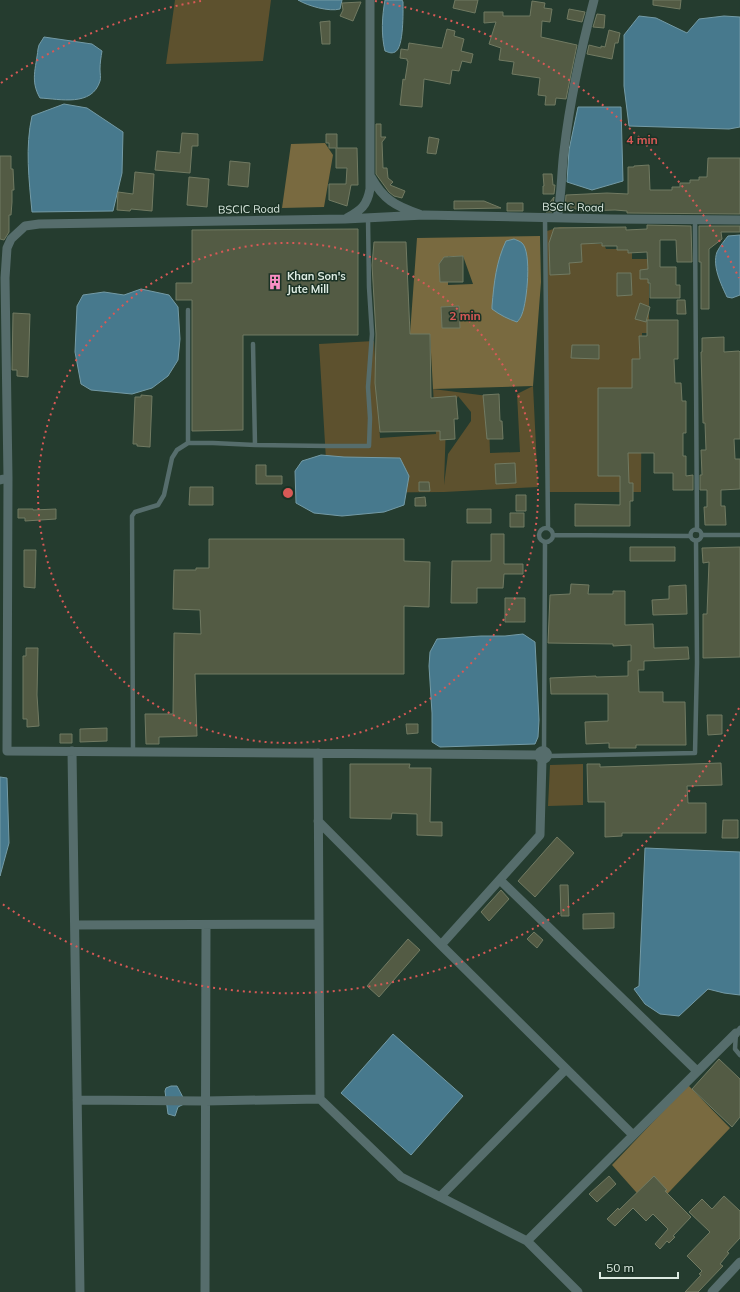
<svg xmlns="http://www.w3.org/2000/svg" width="740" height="1292" viewBox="0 0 740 1292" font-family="Mulish,sans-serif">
	<rect width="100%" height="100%" fill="#253c2f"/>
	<path fill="#5d512e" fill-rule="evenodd" d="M175,0H271L263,61L166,64Z
		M560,227L580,228L595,244H604L606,249H632V259H649V333H642L641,492H547V231Z
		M374,341L380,438L436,434L433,389L488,396L490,453L520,452L517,394L533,386L538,487L444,492L328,493L319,344ZM458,396L471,412V421L448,454L444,485L446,423Z
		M583,764V805L548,806L550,765Z"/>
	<path fill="#796a40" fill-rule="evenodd" d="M325,143L333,155L324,207L282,208L291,144Z
		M540,236L541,282L533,386L433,389L430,334H410L417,238ZM448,256H463L473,284L448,285Z
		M688,1085L730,1128L652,1210L612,1165Z"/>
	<path fill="#47798d" stroke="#749ba6" d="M298,0H342L340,9C329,12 308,6 298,0Z
		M385,0H402L403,2C403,11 404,48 395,52C391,54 388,52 385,51C381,35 382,16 385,0Z
		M639,16L656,18L687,33L699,19L724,16L740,17V127L729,129L629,126L624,86V35Z
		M44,37L92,44L102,51C101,57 100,63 100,69C100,73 101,78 100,81C92,107 60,99 40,98C30,81 36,68 38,49L39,45Z
		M64,104L87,108L123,132L122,173L113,211L32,212C29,180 25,147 32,116Z
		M578,107H621L623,181L592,190L567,182L569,150Z
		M740,235V295L732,298L727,297C721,284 712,266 717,252C720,246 724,241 728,236Z
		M514,239C516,240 520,241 522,243C532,252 527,302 522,314C521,317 519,320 517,322C508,319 500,315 492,309V306C494,283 496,262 506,241Z
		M141,289L169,295L178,307L180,339L178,360L168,376L152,388L132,394L91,390L81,384L75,352L77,306L83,295L104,292L124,295Z
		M321,455L344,457L400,458L409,476L404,505L384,512L342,516L314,513L296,503L295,471L302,461Z
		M523,634L535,642L539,720L538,737L535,744L440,747L432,742V713L429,666L430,652L437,639L481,636H505Z
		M0,777L7,778L9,843L0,876Z
		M645,848L740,852V995L724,993L708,989L679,1016L660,1014L645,1004L634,989L639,986Z
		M393,1034L463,1096L411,1155L341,1093Z
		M171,1086H177L186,1103L178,1107L175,1116L168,1114L165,1091L166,1088Z"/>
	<path fill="#535b44" stroke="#717a62" d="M455,0H478L475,13L453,8Z
		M653,0H681L680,9L653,5Z
		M532,1L545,3L544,8L552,9L550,22L542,21L541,37L577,45L566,99L556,98L555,105H545L546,96L538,95L540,78L512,74L514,62L499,60L501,48L489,44L496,22L484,23V12H503V16H530Z
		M361,2L353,21L340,16L343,10L342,3Z
		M569,9L585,12L582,22L567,19Z
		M597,14L605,15L604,28L593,27Z
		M330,21V44H322L320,22Z
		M447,29L455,31L454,36L464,39L461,51L473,54L471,63L462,61L459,71L452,70L450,84L424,79L422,107L400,105L403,79L405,80L408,61H407V59L400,58L401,49L408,50L409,43L442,48Z
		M609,30L620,33L618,43H615L612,59L587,54L589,45L601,48V46L605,47Z
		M376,124H381V137H386L382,142L383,168H387L388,178L393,182L390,185L405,191L402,198L394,196L389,192L376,174Z
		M182,133L198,134V146H192L190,173L155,170L157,151L180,153Z
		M326,134H337V148H357L358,185H351L347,206L329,200V184H346L347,168H336V148H329V143H326Z
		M429,137L439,139L436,154L427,153Z
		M0,156H11V169H13L14,190H12V202L11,215H9V232L4,240L0,239Z
		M708,158H740V214L627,213V211L615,210L581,211V209H565L566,195L607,193L628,194V167H634V166L649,165L650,190H672V187H680V183H690V180H699V177H707Z
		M230,161L250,163L248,187L228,185Z
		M135,172L154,174L152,211L131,209L130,211L117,210L118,192L133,194Z
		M543,174H552L553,185H555L554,194H543V186H544Z
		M189,177L209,179L207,207L187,205Z
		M554,197L552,212H546L544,210Z
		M454,201H484L501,208L454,209Z
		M507,203H523V211H507Z
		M647,225L691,226L692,262H677L676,240H660V267H676V285H680V298H650V283H648V279H640V270L648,269L647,252L628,253V250H617V246H602V243L581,244L582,262L569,263L570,274L550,275L549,243L554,228L626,227V230L647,229Z
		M699,226H740V232H721L722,239L709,249V309H701V262H699Z
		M358,229V335H243V430L192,431V300H176V283H192V230Z
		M374,242H406L410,334H430L431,398L456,396L458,419H454L455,439L440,440V431L380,432L375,383L376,334L372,265Z
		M463,256V282H440L439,264L444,257Z
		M617,273H631L632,295L617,296Z
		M677,300H685L686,314H677Z
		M640,303L650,307L646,322L635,319Z
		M459,306L460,328H442L441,307Z
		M13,313L30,314L28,377L17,376V370H12Z
		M647,320H678V359H674L675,383H681L682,401H686V433H683V456H686V476L693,475V490H673V473H654V453H628L629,483H633V501H630V526H575V504L620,505V476H598V388H632V359H640L639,336H647Z
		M724,337V352L739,351L740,352V439H734L735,459H740V489L721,490V506H725L726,525H705L704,507H707V490H700V475H702L701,450H706L705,423H703L701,352H702V338Z
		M572,345H599V359L571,358Z
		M499,394L500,421H502L503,439H487L483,395Z
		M141,395L152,396L150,447L137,446V444H133L135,397H141Z
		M515,463L516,483L496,484L495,464Z
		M256,465H266V476H282V484H256Z
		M419,482H429L430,491H419Z
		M190,487H213V505H189Z
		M516,495H526V511H516Z
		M425,497L426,506H415V498Z
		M18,509H33V510L56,509V519L25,521V518H18Z
		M467,509H491V523H467Z
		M510,513H524V527H510Z
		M491,534H504V564H523V574H504L503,588H477V603H451L452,561H491Z
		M209,539H404V561L430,562L429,607L404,606V674H195L197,736L159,737V744H146L145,714H173L174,633L201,634L200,610L173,609L174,570H196V568H209Z
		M630,547H675V561H630Z
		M740,547V657L703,658V614H707L709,562L703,563L702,548Z
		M24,550H36L35,588L24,587Z
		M571,584L589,585L588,594H613V591H625V625L653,624L654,648L688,647L689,659L644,661V670H638L639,692H663V702H685L686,745H636V748H609V743L586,744L585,722L608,721V694H551L550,678L596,676V677L628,676V661H631V645L613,646V644L548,643L550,595L570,594Z
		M686,585L687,614L653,615L652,600L669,599V586Z
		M505,598H525V622H505Z
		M26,648H38L37,695L39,726L27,727V719H23V656H26Z
		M707,715H722V734L708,735Z
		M406,724H418V733L407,734Z
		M107,728V741L80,742V729Z
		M60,734H72V743H60Z
		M721,763L722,785L687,786L688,803H706V833H622V836L605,837V802H588L587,764H600V767Z
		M350,764H410L409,768H431L430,822H442V836L417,835V814L392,813L391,819L350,818Z
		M723,820H738V838H722Z
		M557,837L574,853L535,897L518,881Z
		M560,885H568L569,916H561Z
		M501,890L509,899L489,921L481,912Z
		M614,913V928L583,929V914Z
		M534,932L543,940L537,948L527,939Z
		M408,939L420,950L379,997L367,986Z
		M719,1059L740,1079V1117L732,1127L692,1089Z
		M609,1176L616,1184L597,1202L589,1194Z
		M654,1176L667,1190L665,1191L691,1217L673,1236L675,1237L669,1243L667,1241L660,1249L655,1244L668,1229L653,1214L646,1221L633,1208L615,1226L607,1219L618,1208L619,1210Z
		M724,1196L740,1211V1238L727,1252L729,1253L720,1264L723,1266L698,1292H685L701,1275L699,1274L702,1271L687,1256L710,1232L689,1212L702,1199L712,1209Z"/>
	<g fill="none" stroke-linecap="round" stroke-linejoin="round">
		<path stroke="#566d6c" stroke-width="4.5" d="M545,218L548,528
			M695,220L697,530
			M253,344L255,445
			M188,443V310
			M539 535a7 7 0 1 1 14 0a7 7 0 1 1-14 0Z
			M690.5 535a5.5 5.5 0 1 1 11 0a5.5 5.5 0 1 1-11 0Z
			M553,535L690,536
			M702,535H740
			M544,751L545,542
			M133,752L132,516L135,512L158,505L164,495L172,458L177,450L188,443H213L255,445L328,446H369L370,418L368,387L372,334L369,287L368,218
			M548,756L695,753L697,663L696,541
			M740,1028L736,1033L735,1049L740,1055"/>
		<path stroke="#566d6c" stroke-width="9" d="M371,177C383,199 395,206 419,214
			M347,218C361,210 367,206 370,189V0
			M557,218C562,196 561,173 564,151C570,100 581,49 594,0
			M8,478L7,751L539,755
			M0,480L8,478L5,278L7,248L11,239L25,226L39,224L345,219L424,215L612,219L740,220
			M538.5 755a4.5 4.5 0 1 1 9 0a4.5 4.5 0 1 1-9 0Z
			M72,751L80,1292
			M318,753L320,1099
			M318,821L441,945L633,1135
			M500,880L697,1071
			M75,925L319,924
			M441,945L540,835L542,760
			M77,1100L205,1101L320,1099L401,1177L527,1241L578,1292
			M440,1197L566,1069
			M527,1241L736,1033
			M205,1292L206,925
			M712,1292L740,1262"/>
	</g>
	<g fill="none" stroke="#d85956" stroke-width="2" stroke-dasharray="2 4">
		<circle cx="288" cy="493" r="250"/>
		<path d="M739 708A500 500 0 0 1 1 903M1 83A500 500 0 0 1 201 1M375 1A500 500 0 0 1 739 278"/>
	</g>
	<defs>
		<symbol id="building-bare" viewBox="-9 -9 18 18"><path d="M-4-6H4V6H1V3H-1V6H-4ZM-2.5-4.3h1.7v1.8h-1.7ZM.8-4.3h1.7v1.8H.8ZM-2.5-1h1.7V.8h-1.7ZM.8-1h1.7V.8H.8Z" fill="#fb8fc5" stroke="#1b3225" stroke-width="2.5" paint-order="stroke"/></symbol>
	</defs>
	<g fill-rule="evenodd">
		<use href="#building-bare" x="264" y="271" width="22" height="22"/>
	</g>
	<g text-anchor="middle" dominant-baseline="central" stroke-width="3" stroke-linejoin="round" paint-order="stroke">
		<g font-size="11" fill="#ddebe2" stroke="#1b3225">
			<text transform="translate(573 207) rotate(1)">BSCIC Road</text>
			<text transform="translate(249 209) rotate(-1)">BSCIC Road</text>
		</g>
		<g font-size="11" font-weight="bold" fill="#ddebe2" stroke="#1b3225" text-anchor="start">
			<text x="287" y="276">Khan Son's<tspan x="287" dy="13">Jute Mill</tspan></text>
		</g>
	</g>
	<circle cx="288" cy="493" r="6" fill="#d85956" stroke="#1b3225" stroke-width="2"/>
	<g font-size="12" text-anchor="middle" font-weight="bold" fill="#d85956" stroke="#1b3225" stroke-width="3" stroke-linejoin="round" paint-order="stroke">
		<text x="642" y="144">4 min</text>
		<text x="465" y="320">2 min</text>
	</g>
	<path d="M600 1272v6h78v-6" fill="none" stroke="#ddebe2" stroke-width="2"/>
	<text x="606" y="1272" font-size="12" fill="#ddebe2" stroke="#1b3225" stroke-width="3" paint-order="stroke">50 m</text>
</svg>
